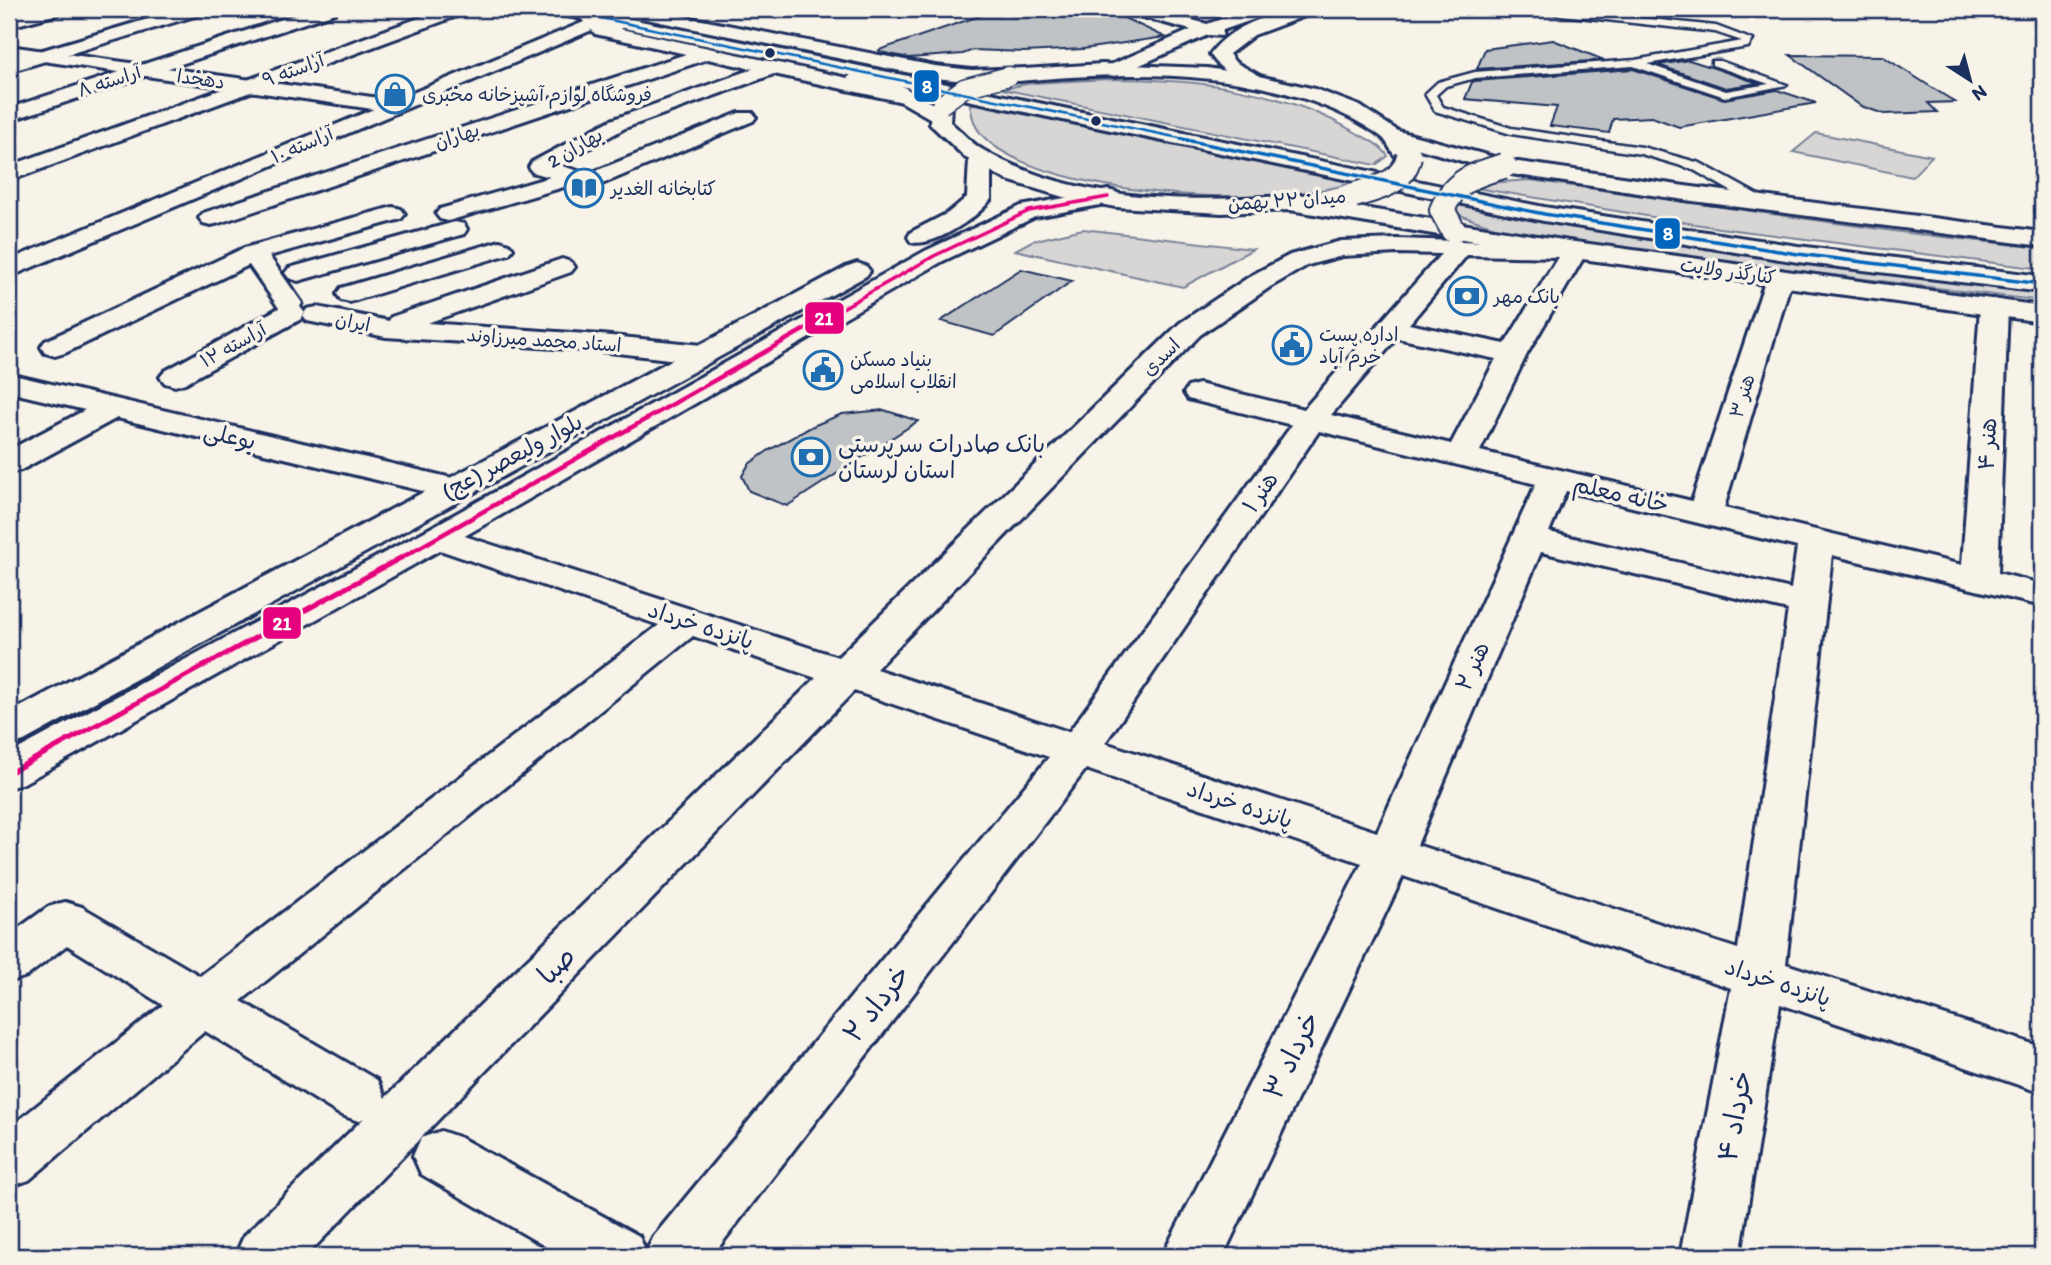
<svg xmlns="http://www.w3.org/2000/svg" width="2051" height="1265" viewBox="0 0 2051 1265" font-family="Itim,'Playpen Sans Arabic',sans-serif">
	<rect width="100%" height="100%" fill="#f7f3e8"/>
	<filter id="ink" filterUnits="userSpaceOnUse"><feTurbulence type="fractalNoise" baseFrequency=".0143" numOctaves="2"/><feDisplacementMap in="SourceGraphic" scale="14" xChannelSelector="R" yChannelSelector="G"/><feConvolveMatrix kernelMatrix="1 2 1 2 8 2 1 2 1" color-interpolation-filters="sRGB"/></filter>
	<g filter="url(#ink)">
		<path fill="#d7d6d4" stroke="#798299" stroke-width="2" d="M1146,9H1255L1215,23L1190,21Z
			M1110,79C1194,79 1279,88 1353,131C1365,138 1380,144 1388,156L1376,165L1002,89L1032,83Z
			M981,101L1356,181C1281,211 1037,198 981,134C974,126 972,116 970,105Z
			M1816,133L1932,156L1912,177L1793,152Z
			M1530,180L1908,233L2042,248V269L1719,228L1476,188L1488,183Z
			M1461,202L1854,266L2042,289V301L1552,240C1519,234 1488,227 1458,214L1456,209Z
			M1083,229L1253,249L1183,287L1015,250L1032,241Z"/>
		<path fill="#c0c3c5" stroke="#1b2f5e" stroke-width="2" d="M1000,9H1105L1165,37L1083,49L1024,52L973,50L963,54L909,58L880,52L879,50Z
			M1553,40L1604,60L1477,69L1485,49Z
			M1790,55L1882,56L1955,102L1928,103L1937,112L1884,114L1861,106Z
			M1689,60L1711,67L1758,83L1726,88L1658,65Z
			M1633,69L1724,99L1777,90L1816,103L1679,127L1652,117L1613,119L1609,133L1550,126L1557,107L1465,99L1472,82L1475,81Z
			M1021,269L1072,281L994,336L941,321Z
			M884,410L918,421L787,506L749,491L742,476L749,464L769,450L813,426L842,414Z"/>
		<g fill="none" stroke-linecap="round" stroke-linejoin="round">
			<defs>
				<path id="lane" d="M1529,9H1557L1716,26L1753,40L1748,47L1647,64L1726,91L1769,84L1712,65V61H1720L1787,85L1725,97L1633,66L1475,78L1446,86L1436,95L1443,107L1511,128L1642,147L1700,163L1767,200V206H1757L1692,169L1641,154L1511,134L1435,111L1425,94L1438,82L1475,72L1635,60L1742,41L1715,32L1534,12Z"/>
				<path id="street" d="M38,9H64L62,13L9,27V17Z
					M182,9H207L205,13L9,72V60Z
					M313,9H337L335,13L9,121V108Z
					M444,9H467L465,13L9,181V166Z
					M640,9H665C659,16 643,20 634,18L632,14Z
					M587,10L593,11L607,26L912,92L922,98L912,104L774,74L625,128L559,165L588,174L739,113H753L756,117L753,121L597,186L589,188L574,184L448,221L440,219L436,214L440,209L550,177L532,172L529,167L532,162L611,120L753,69L708,59L219,223L211,225L203,223L199,218L203,213L686,54L595,34L592,30L9,277V260L584,22L579,15Z
					M393,207L401,209L405,214L401,219L269,256L302,303L300,307L305,313L301,319L185,383L175,386L165,383L160,377L165,371L279,308L249,265L65,353L55,356L45,353L41,347L45,341L244,248Z
					M455,222L464,224L467,229L464,234L298,281L289,278L285,273L289,268Z
					M1397,239L1584,245L1588,250L1527,354L1480,451L1692,501L1766,278L1770,272L1779,270L1788,272L1792,278L1724,508L1962,565L1980,307L1984,301L1994,299L2004,301L2008,307L1998,573L2042,584V606L1832,555L1786,964L2042,1047V1093L1780,1004L1740,1256H1680L1731,988L1403,876L1223,1256H1162L1362,863L1086,769L712,1256H562L421,1174L413,1156L421,1138L441,1131L461,1138L639,1236L646,1252L654,1236L1049,757L854,691L306,1256H235L244,1236L364,1118L358,1121L339,1114L205,1031L29,1180L9,1187V1128L163,1005L67,945L27,976L9,982V935L48,907L65,902L82,907L200,976L659,625L425,545L419,538L425,531L437,527L449,531L838,657L1180,323L1252,275L1290,255L1341,241ZM1397,253L1441,254L1304,409L1199,384L1188,387L1184,393L1188,399L1292,425L1069,732L876,669L1200,335L1270,287L1308,265L1342,256ZM1467,255L1558,257L1505,344L1409,324ZM1397,338L1496,359L1451,444L1331,415ZM1319,431L1536,484L1377,832L1105,743ZM1566,491L1797,547L1791,589L1549,532ZM1541,552L1788,610L1738,949L1417,845ZM693,636L816,678L385,1098L377,1080L241,1001Z
					M500,241L509,244L513,249L509,254L350,302L341,300L337,294L341,288Z
					M562,259L571,262L575,267L571,272L427,323L601,335L702,345L712,348L716,354L712,360L702,363L601,351L386,337L307,321L303,315L307,309L317,307L389,321L391,317Z
					M9,374L452,478L464,481L469,488L464,495L452,498L117,418L21,470L9,473V450L85,410L9,392Z"/>
				<path id="secondary" d="M549,9H646L935,66L972,70L1025,68L1034,74C1023,88 954,80 935,78L646,19L606,16L625,26L616,31L583,19L551,13Z
					M1126,9H1152L1207,24L1251,9H1274L1272,13L1223,30L1222,36L1208,35L1115,76L1108,74L1106,70L1108,66L1191,30L1128,13Z
					M1291,9H1315L1313,13L1254,35L1229,54L1235,62L1262,77L1265,81L1262,85C1242,90 1220,69 1210,54C1229,28 1261,18 1291,9Z
					M9,46L393,100L400,102L403,106L400,110L393,112L9,56Z
					M856,72L893,81L947,112L950,116L947,120H933L879,89L849,82L847,78Z
					M980,153L988,155L991,160V199C978,217 933,248 911,242L908,237L911,232L948,213L967,197L969,160L972,155Z
					M1108,190L1116,192L1120,197L1116,202L1035,217L943,261L449,545L24,783L9,788V754L425,531L925,251L1021,206Z
					M857,263L866,266L870,271L866,276L24,741L9,745V713L848,266Z"/>
				<path id="primary" d="M587,10L1544,207L1798,246L2042,276V292L1798,262L1544,221L581,19L579,15L581,11Z
					M1102,64L1207,68L1259,76L1315,89L1360,106L1398,131L1505,160L1685,186L2042,232V246L1685,200L1504,173L1413,147L1418,155L1415,160C1410,161 1404,162 1399,159C1392,155 1389,144 1383,138C1360,120 1329,107 1302,98C1209,68 1104,73 1009,82L1000,76L1009,70Z
					M941,99L948,101L951,105L950,122C961,131 971,143 983,150C1081,207 1206,202 1315,194L1323,196L1326,202L1575,242L2042,306V322L1575,258L1290,210L1222,213L1116,207L1063,197L1007,180L966,158L930,124L931,105L934,101Z"/>
			</defs>
			<use href="#lane" stroke="#1b2f5e" stroke-width="5"/>
			<use href="#street" stroke="#1b2f5e" stroke-width="6"/>
			<use href="#secondary" stroke="#1b2f5e" stroke-width="6"/>
			<use href="#primary" stroke="#1b2f5e" stroke-width="6"/>
			<use href="#lane" fill="#f7f3e8" fill-rule="evenodd"/>
			<use href="#street" fill="#f7f3e8" fill-rule="evenodd"/>
			<use href="#secondary" fill="#f7f3e8" fill-rule="evenodd"/>
			<use href="#primary" fill="#f7f3e8" fill-rule="evenodd"/>
			<defs>
				<path id="primary-bridge-far1" d="M941,105L964,88L1009,76"/>
				<path id="primary-bridge" d="M1354,195C1378,188 1403,184 1409,156
					M1453,230L1442,210C1454,181 1475,174 1504,166"/>
			</defs>
			<use href="#primary-bridge-far1" stroke="#1b2f5e" stroke-width="21" stroke-linecap="butt"/>
			<use href="#primary-bridge" stroke="#1b2f5e" stroke-width="28" stroke-linecap="butt"/>
			<use href="#primary-bridge-far1" stroke="#f7f3e8" stroke-width="18"/>
			<use href="#primary-bridge" stroke="#f7f3e8" stroke-width="24"/>
			<defs>
				<path id="bus-1-far1" d="M557,9L1189,140"/>
				<path id="bus-1" d="M1181,139L1544,214L1798,254L2042,284"/>
				<path id="bus-2-far2" d="M818,322L934,256L1029,211L1108,197"/>
				<path id="bus-2-far1" d="M401,558L821,320"/>
				<path id="bus-2" d="M9,773L404,556"/>
			</defs>
			<use href="#bus-1-far1" stroke="#f7f3e8" stroke-width="5"/>
			<use href="#bus-1" stroke="#f7f3e8" stroke-width="7"/>
			<use href="#bus-2-far2" stroke="#f7f3e8" stroke-width="7"/>
			<use href="#bus-2-far1" stroke="#f7f3e8" stroke-width="9"/>
			<use href="#bus-2" stroke="#f7f3e8" stroke-width="10"/>
			<use href="#bus-1-far1" stroke="#0065bd" stroke-width="2.5"/>
			<use href="#bus-1" stroke="#0065bd" stroke-width="3.5"/>
			<use href="#bus-2-far2" stroke="#e5007d" stroke-width="3.5"/>
			<use href="#bus-2-far1" stroke="#e5007d" stroke-width="4.5"/>
			<use href="#bus-2" stroke="#e5007d" stroke-width="5"/>
		</g>
	</g>
	<defs>
		<symbol id="shop-ring" viewBox="-11 -11 22 22"><circle r="9.5" fill="#f7f3e8" stroke="#1f6fb2" stroke-width="1.5"/><path d="M-5-2.5h2.3a2.7 3.5 0 0 1 5.4 0H5L5.5 6h-11ZM-1.5-2.5h3a1.5 2.3 0 0 0-3 0Z" fill="#1f6fb2"/></symbol>
		<symbol id="library-ring" viewBox="-11 -11 22 22"><circle r="9.5" fill="#f7f3e8" stroke="#1f6fb2" stroke-width="1.5"/><path d="M-6-4Q-3-5.5-.7-3.5V5Q-3 3-6 4ZM6-4Q3-5.5 .7-3.5V5Q3 3 6 4Z" fill="#1f6fb2"/></symbol>
		<symbol id="bank-ring" viewBox="-11 -11 22 22"><circle r="9.5" fill="#f7f3e8" stroke="#1f6fb2" stroke-width="1.5"/><path d="M-6-4H6V4H-6ZM0-2.3a2.3 2.3 0 1 0 0 4.6a2.3 2.3 0 1 0 0-4.6Z" fill="#1f6fb2"/></symbol>
		<symbol id="civic-ring" viewBox="-11 -11 22 22"><circle r="9.5" fill="#f7f3e8" stroke="#1f6fb2" stroke-width="1.5"/><path d="M-.6-6.5H3V-4.5H.6V-3L4-1V1h2V6H-6V1h2V-1L-.6-3ZM-1.2 2.5V6h2.4V2.5Z" fill="#1f6fb2"/></symbol>
	</defs>
	<g fill-rule="evenodd">
		<use href="#shop-ring" x="373" y="72" width="44" height="44"/>
		<use href="#library-ring" x="562" y="166" width="44" height="44"/>
		<use href="#bank-ring" x="1445" y="274" width="44" height="44"/>
		<use href="#civic-ring" x="1270" y="323" width="44" height="44"/>
		<use href="#civic-ring" x="801" y="348" width="44" height="44"/>
		<use href="#bank-ring" x="789" y="435" width="44" height="44"/>
	</g>
	<g fill="#1b2f5e" stroke="#f7f3e8" stroke-width="2.5">
		<circle cx="770" cy="53" r="6"/>
		<circle cx="1096" cy="121" r="6"/>
	</g>
	<g text-anchor="middle" dominant-baseline="central" stroke-width="7" stroke-linejoin="round" paint-order="stroke">
		<g font-size="19" fill="#1b2f5e" stroke="#f7f3e8">
			<text transform="translate(293 70) rotate(-20)">آراسته ۹</text>
			<text transform="translate(201 79) rotate(8)">دهخدا</text>
			<text transform="translate(109 81) rotate(-18)">آراسته ۸</text>
			<text transform="translate(457 136) rotate(-18)">بهاران</text>
			<text transform="translate(302 145) rotate(-23)">آراسته ۱۰</text>
			<text transform="translate(575 148) rotate(-30)">بهاران 2</text>
			<text transform="translate(1287 200) rotate(-4)">میدان ۲۲ بهمن</text>
			<text transform="translate(1728 271) rotate(8)">کنارگذر ولایت</text>
			<text transform="translate(353 322) rotate(11)">ایران</text>
			<text transform="translate(544 340) rotate(4)">استاد محمد میرزاوند</text>
			<text transform="translate(233 345) rotate(-29)">۱۲ آراسته</text>
			<text transform="translate(1161 357) rotate(-44)">اسدی</text>
			<text transform="translate(1742 396) rotate(-73)">هنر ۳</text>
		</g>
		<g font-size="19" fill="#1b2f5e" stroke="#f7f3e8" text-anchor="start">
			<text x="422" y="94">فروشگاه لوازم آشپزخانه مخبری</text>
			<text x="611" y="188">کتابخانه الغدیر</text>
			<text x="1494" y="296">بانک مهر</text>
			<text x="1319" y="334">اداره پست<tspan x="1319" dy="22">خرم آباد</tspan></text>
			<text x="850" y="359">بنیاد مسکن<tspan x="850" dy="22">انقلاب اسلامی</tspan></text>
		</g>
		<g font-size="23" fill="#1b2f5e" stroke="#f7f3e8">
			<text transform="translate(230 436) rotate(13)">بوعلی</text>
			<text transform="translate(1987 444) rotate(-87)">هنر ۴</text>
			<text transform="translate(512 456) rotate(-28)">بلوار ولیعصر (عج)</text>
			<text transform="translate(1260 492) rotate(-55)">هنر ۱</text>
			<text transform="translate(1621 494) rotate(13)">خانه معلم</text>
			<text transform="translate(701 625) rotate(18)">پانزده خرداد</text>
			<text transform="translate(1472 666) rotate(-66)">هنر ۲</text>
			<text transform="translate(1240 804) rotate(18)">پانزده خرداد</text>
			<text transform="translate(1778 982) rotate(18)">پانزده خرداد</text>
		</g>
		<g font-size="23" fill="#1b2f5e" stroke="#f7f3e8" text-anchor="start">
			<text x="838" y="444">بانک صادرات سرپرستی<tspan x="838" dy="26">استان لرستان</tspan></text>
		</g>
		<g font-size="28" fill="#1b2f5e" stroke="#f7f3e8">
			<text transform="translate(556 965) rotate(-45)">صبا</text>
			<text transform="translate(876 1003) rotate(-52)">خرداد ۲</text>
			<text transform="translate(1291 1055) rotate(-64)">خرداد ۳</text>
			<text transform="translate(1734 1116) rotate(-80)">خرداد ۴</text>
		</g>
	</g>
	<g stroke="#f7f3e8" stroke-width="2.5">
		<rect x="913" y="69" width="27" height="34" rx="7" fill="#0065bd"/>
		<rect x="1654" y="217" width="27" height="33" rx="7" fill="#0065bd"/>
		<rect x="804" y="301" width="41" height="34" rx="7" fill="#e5007d"/>
		<rect x="262" y="606" width="40" height="34" rx="7" fill="#e5007d"/>
	</g>
	<g font-size="19" text-anchor="middle" font-weight="bold" fill="#fff">
		<text x="927" y="93">8</text>
		<text x="1668" y="240">8</text>
		<text x="824" y="325">21</text>
		<text x="282" y="630">21</text>
	</g>
	<rect width="2051" height="1265" fill="none" stroke="#f7f3e8" stroke-width="35"/>
	<rect x="18" y="18" width="2016" height="1230" fill="none" stroke="#1b2f5e" stroke-width="2.5" filter="url(#ink)"/>
	<g transform="translate(1970 80) rotate(144)" stroke="#f7f3e8" stroke-width="5" paint-order="stroke">
	<path d="M0-5L12 26L0 18L-12 26Z" fill="#1b2f5e"/>
	<text y="-10" font-size="19" font-weight="bold" text-anchor="middle" fill="#1b2f5e">N</text>
	</g>
</svg>
